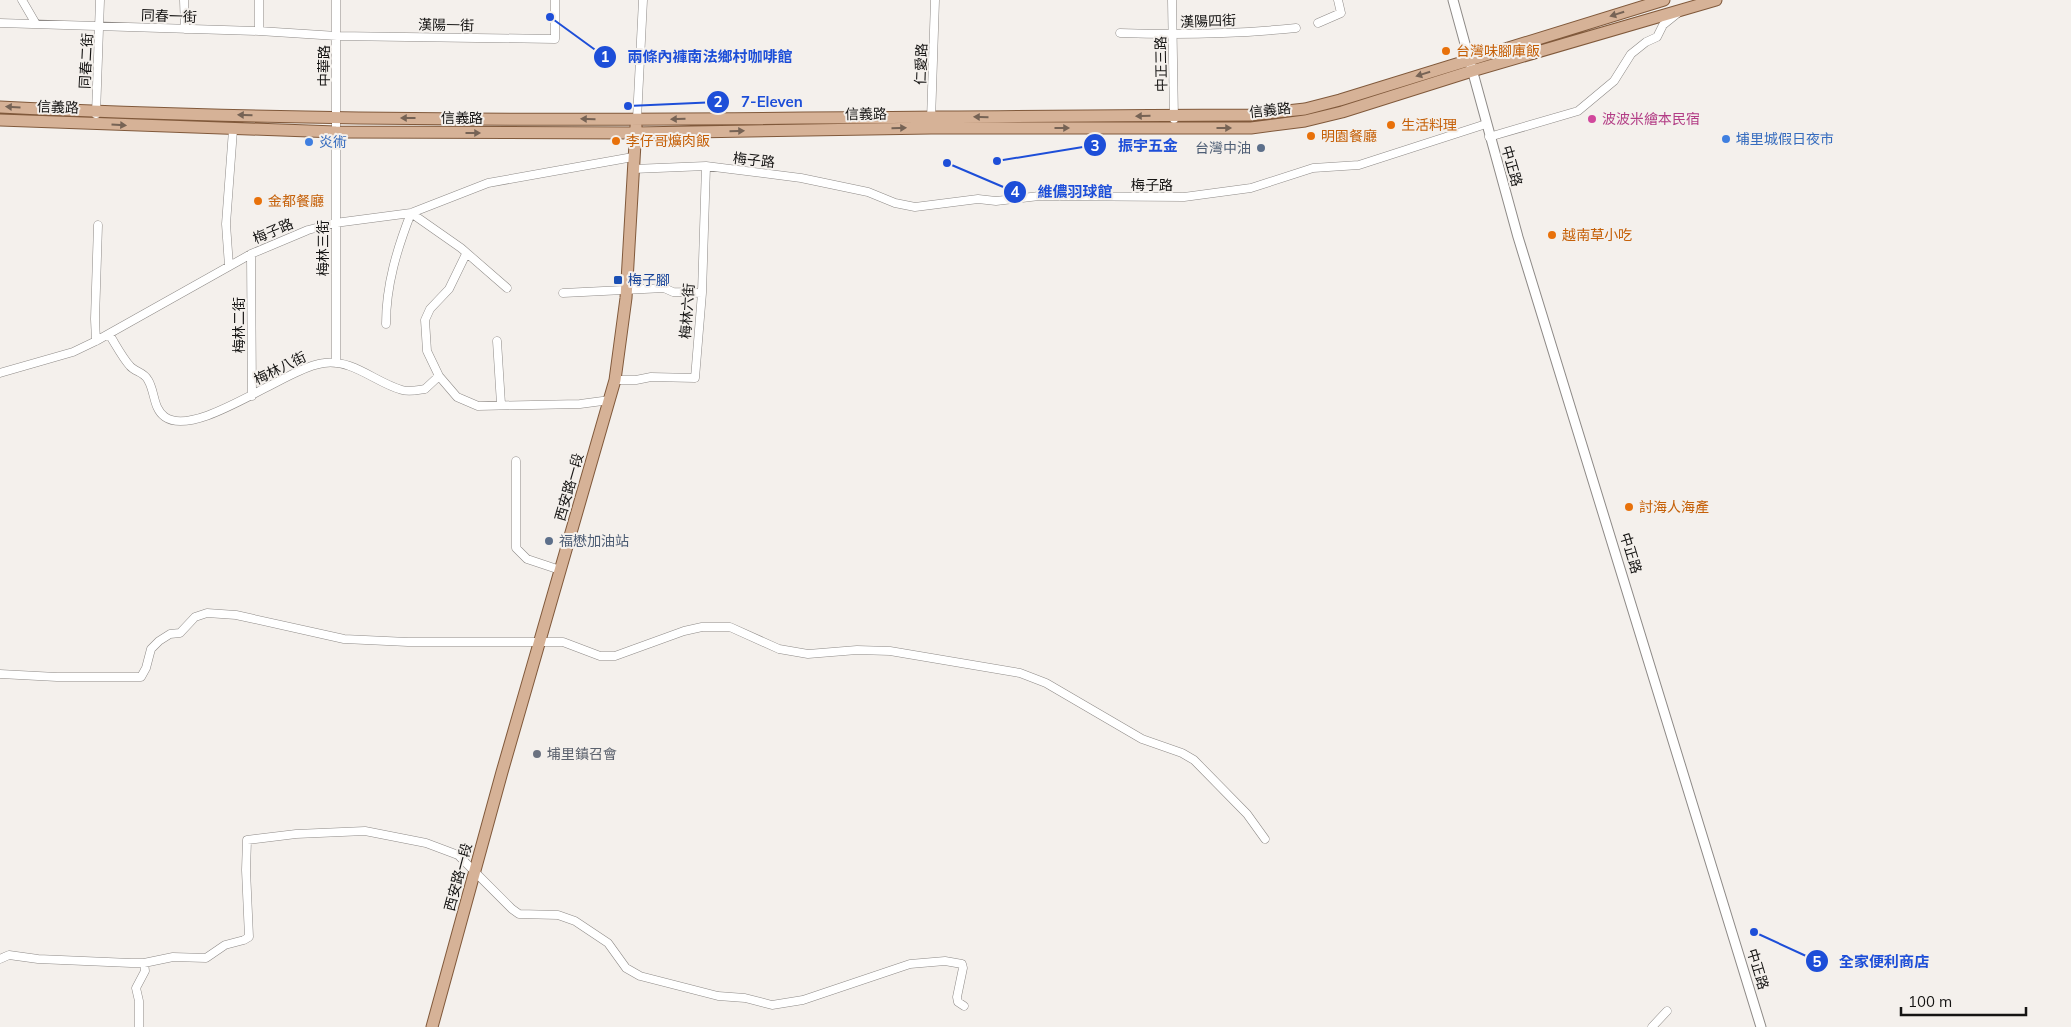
<svg xmlns="http://www.w3.org/2000/svg" width="2071" height="1027" viewBox="0 0 2071 1027" font-family="Mulish,'Noto Sans TC',sans-serif">
	<rect width="100%" height="100%" fill="#f4f0ec"/>
	<g fill="none" stroke-linecap="round" stroke-linejoin="round">
		<defs>
			<path id="minor" d="M22,0L36,24
				M184,0L185,29
				M259,0V31
				M336,0V363
				M1172,0L1174,119
				M0,23L259,31L337,36L555,39V0
				M1318,23L1341,13L1338,0
				M1120,33C1179,35 1237,34 1296,28
				M96,114L100,0
				M637,119L643,0
				M931,120L935,0
				M1489,137L1578,111L1614,81L1631,54L1646,42L1657,37L1663,25L1678,13
				M633,169L706,166L801,178L868,192L895,203L915,207L978,199L996,201L1039,196L1184,197L1251,188L1313,168L1359,165L1486,124
				M251,254L252,396
				M229,266L226,224L233,130
				M563,293L664,288L673,292L702,293
				M386,324C386,285 397,249 411,213L461,248L507,288
				M109,334C116,345 122,357 130,366C135,372 144,372 148,380C155,391 153,409 165,417C197,439 287,367 324,363C353,359 376,383 402,390C410,392 418,390 425,389L439,376L457,397L478,406L580,404L610,400
				M96,341L95,319L98,225
				M497,341L501,404
				M0,373L73,352L96,341L251,254L308,230L335,223L411,213L488,183L633,157
				M439,376L427,351L425,320L430,309L449,289L466,254
				M615,380H636L651,377L695,378L702,293L706,166
				M516,461V548L527,559L560,570
				M0,674L57,677H141L146,668L151,649L159,641L170,634L180,633L195,617L207,613L236,615L344,639L408,642H563L600,656H615L684,631L702,627H730L779,649L808,654L857,650L890,651L1020,673L1046,683L1142,739L1182,753L1194,760L1247,814L1265,839
				M0,959L9,955L38,959L131,963H144L173,957L206,958L225,945L244,940L249,937L246,870L247,840L296,834L365,831L426,843L458,855L512,909L519,914L558,915L575,921L608,943L626,968L640,976L718,996L745,998L772,1005L803,1000L910,964L945,961L962,964L963,968L957,997L958,1002L964,1006
				M139,1027V1001L136,988L145,971L144,963
				M1652,1027L1667,1011"/>
			<path id="tertiary" d="M1453,0L1518,237L1761,1027"/>
			<path id="primary" d="M0,107C416,128 834,116 1250,115L1305,109L1340,100L1664,0
				M0,120L336,132L635,133L931,128H1251L1305,121L1342,112L1472,71L1716,0
				M432,1027L502,772L615,380L626,298L636,126"/>
		</defs>
		<use href="#minor" stroke="#8e8a87" stroke-width="9"/>
		<use href="#tertiary" stroke="#8e8a87" stroke-width="11"/>
		<use href="#primary" stroke="#80593b" stroke-width="13"/>
		<use href="#minor" stroke="#fff" stroke-width="8"/>
		<use href="#tertiary" stroke="#fff" stroke-width="9"/>
		<use href="#primary" stroke="#d6b297" stroke-width="11"/>
	</g>
	<defs><path id="oneway-solid" d="M-6-.8H1V-3.2L6.5 0L1 3.2V.8H-6Z" transform="scale(1.25)"/></defs>
	<g fill="#766355">
		<use href="#oneway-solid" transform="translate(1617 14) rotate(163)"/>
		<use href="#oneway-solid" transform="translate(1423 74) rotate(163)"/>
		<use href="#oneway-solid" transform="translate(13 107) rotate(-177)"/>
		<use href="#oneway-solid" transform="translate(245 115) rotate(-178)"/>
		<use href="#oneway-solid" transform="translate(1143 116) rotate(179)"/>
		<use href="#oneway-solid" transform="translate(981 117) rotate(-179)"/>
		<use href="#oneway-solid" transform="translate(408 118) rotate(180)"/>
		<use href="#oneway-solid" transform="translate(588 119) rotate(-179)"/>
		<use href="#oneway-solid" transform="translate(678 119) rotate(179)"/>
		<use href="#oneway-solid" transform="translate(119 125) rotate(3)"/>
		<use href="#oneway-solid" transform="translate(899 128) rotate(-1)"/>
		<use href="#oneway-solid" transform="translate(1062 128)"/>
		<use href="#oneway-solid" transform="translate(1224 128)"/>
		<use href="#oneway-solid" transform="translate(737 131) rotate(-1)"/>
		<use href="#oneway-solid" transform="translate(473 133)"/>
	</g>
	<g fill="#e8710a" stroke="#f4f0ec" stroke-width="2">
		<circle cx="1446" cy="51" r="5"/>
		<circle cx="1391" cy="125" r="5"/>
		<circle cx="1311" cy="136" r="5"/>
		<circle cx="616" cy="141" r="5"/>
		<circle cx="258" cy="201" r="5"/>
		<circle cx="1552" cy="235" r="5"/>
		<circle cx="1629" cy="507" r="5"/>
	</g>
	<circle fill="#d1479c" stroke="#f4f0ec" stroke-width="2" cx="1592" cy="119" r="5"/>
	<g fill="#3f7fe0" stroke="#f4f0ec" stroke-width="2">
		<circle cx="1726" cy="139" r="5"/>
		<circle cx="309" cy="142" r="5"/>
	</g>
	<g fill="#5c6f8a" stroke="#f4f0ec" stroke-width="2">
		<circle cx="1261" cy="148" r="5"/>
		<circle cx="549" cy="541" r="5"/>
	</g>
	<rect fill="#1a4fb4" stroke="#f4f0ec" stroke-width="2" x="613" y="275" width="10" height="10" rx="2.5"/>
	<circle fill="#6b7280" stroke="#f4f0ec" stroke-width="2" cx="537" cy="754" r="5"/>
	<g text-anchor="middle" dominant-baseline="central" stroke-width="4" stroke-linejoin="round" paint-order="stroke">
		<g font-size="14" fill="#151413" stroke="#f4f0ec">
			<text transform="translate(169 16) rotate(2)">同春一街</text>
			<text transform="translate(1208 21) rotate(-2)">漢陽四街</text>
			<text transform="translate(446 25) rotate(1)">漢陽一街</text>
			<text transform="translate(86 61) rotate(-87)">同春二街</text>
			<text transform="translate(921 64) rotate(-88)">仁愛路</text>
			<text transform="translate(1161 64) rotate(-91)">中正三路</text>
			<text transform="translate(324 66) rotate(-90)">中華路</text>
			<text transform="translate(58 107) rotate(2)">信義路</text>
			<text transform="translate(1270 110) rotate(-6)">信義路</text>
			<text transform="translate(866 114) rotate(-1)">信義路</text>
			<text x="462" y="118">信義路</text>
			<text transform="translate(754 160) rotate(6)">梅子路</text>
			<text transform="translate(1512 166) rotate(74)">中正路</text>
			<text x="1152" y="185">梅子路</text>
			<text transform="translate(273 231) rotate(-23)">梅子路</text>
			<text transform="translate(323 248) rotate(-90)">梅林三街</text>
			<text transform="translate(687 311) rotate(-86)">梅林六街</text>
			<text transform="translate(239 325) rotate(-90)">梅林二街</text>
			<text transform="translate(280 368) rotate(-26)">梅林八街</text>
			<text transform="translate(569 487) rotate(-74)">西安路一段</text>
			<text transform="translate(1631 553) rotate(73)">中正路</text>
			<text transform="translate(458 877) rotate(-75)">西安路一段</text>
			<text transform="translate(1758 969) rotate(73)">中正路</text>
		</g>
		<g font-size="14" fill="#c56008" stroke="#f4f0ec" text-anchor="start">
			<text x="1456" y="51">台灣味腳庫飯</text>
			<text x="1401" y="125">生活料理</text>
			<text x="1321" y="136">明園餐廳</text>
			<text x="626" y="141">李仔哥爌肉飯</text>
			<text x="268" y="201">金都餐廳</text>
			<text x="1562" y="235">越南草小吃</text>
			<text x="1639" y="507">討海人海產</text>
		</g>
		<g font-size="14" fill="#b23c85" stroke="#f4f0ec" text-anchor="start">
			<text x="1602" y="119">波波米繪本民宿</text>
		</g>
		<g font-size="14" fill="#366cbe" stroke="#f4f0ec" text-anchor="start">
			<text x="1736" y="139">埔里城假日夜市</text>
			<text x="319" y="142">炎術</text>
		</g>
		<g font-size="14" fill="#4e5e75" stroke="#f4f0ec" text-anchor="end">
			<text x="1251" y="148">台灣中油</text>
			<text x="559" y="541" text-anchor="start">福懋加油站</text>
		</g>
		<g font-size="14" fill="#164399" stroke="#f4f0ec" text-anchor="start">
			<text x="628" y="280">梅子腳</text>
		</g>
		<g font-size="14" fill="#5b616d" stroke="#f4f0ec" text-anchor="start">
			<text x="547" y="754">埔里鎮召會</text>
		</g>
	</g>
	<path fill="none" stroke="#1d4ed8" stroke-width="2" d="M550 17L605 57M628 106L718 102M997 161L1095 145M947 163L1015 192M1754 932L1817 961"/>
	<g fill="#1d4ed8" stroke="#f4f0ec" stroke-width="2">
		<circle cx="550" cy="17" r="5"/>
		<circle cx="628" cy="106" r="5"/>
		<circle cx="997" cy="161" r="5"/>
		<circle cx="947" cy="163" r="5"/>
		<circle cx="1754" cy="932" r="5"/>
		<circle cx="605" cy="57" r="12"/>
		<circle cx="718" cy="102" r="12"/>
		<circle cx="1095" cy="145" r="12"/>
		<circle cx="1015" cy="192" r="12"/>
		<circle cx="1817" cy="961" r="12"/>
	</g>
	<g font-size="15" text-anchor="middle" font-weight="bold" fill="#fff">
		<text x="605" y="62">1</text>
		<text x="718" y="107">2</text>
		<text x="1095" y="151">3</text>
		<text x="1015" y="197">4</text>
		<text x="1817" y="967">5</text>
	</g>
	<g font-size="15" text-anchor="middle" font-weight="bold" fill="#1d4ed8" stroke="#f4f0ec" stroke-width="4" stroke-linejoin="round" paint-order="stroke">
		<text x="710" y="62">兩條內褲南法鄉村咖啡館</text>
		<text x="772" y="107">7-Eleven</text>
		<text x="1148" y="151">振宇五金</text>
		<text x="1075" y="197">維儂羽球館</text>
		<text x="1884" y="967">全家便利商店</text>
	</g>
	<path d="M1901 1007v8h125v-8" fill="none" stroke="#151413" stroke-width="2.5"/>
	<text x="1908" y="1007" font-size="15" fill="#151413" stroke="#f4f0ec" stroke-width="4" paint-order="stroke">100 m</text>
</svg>
